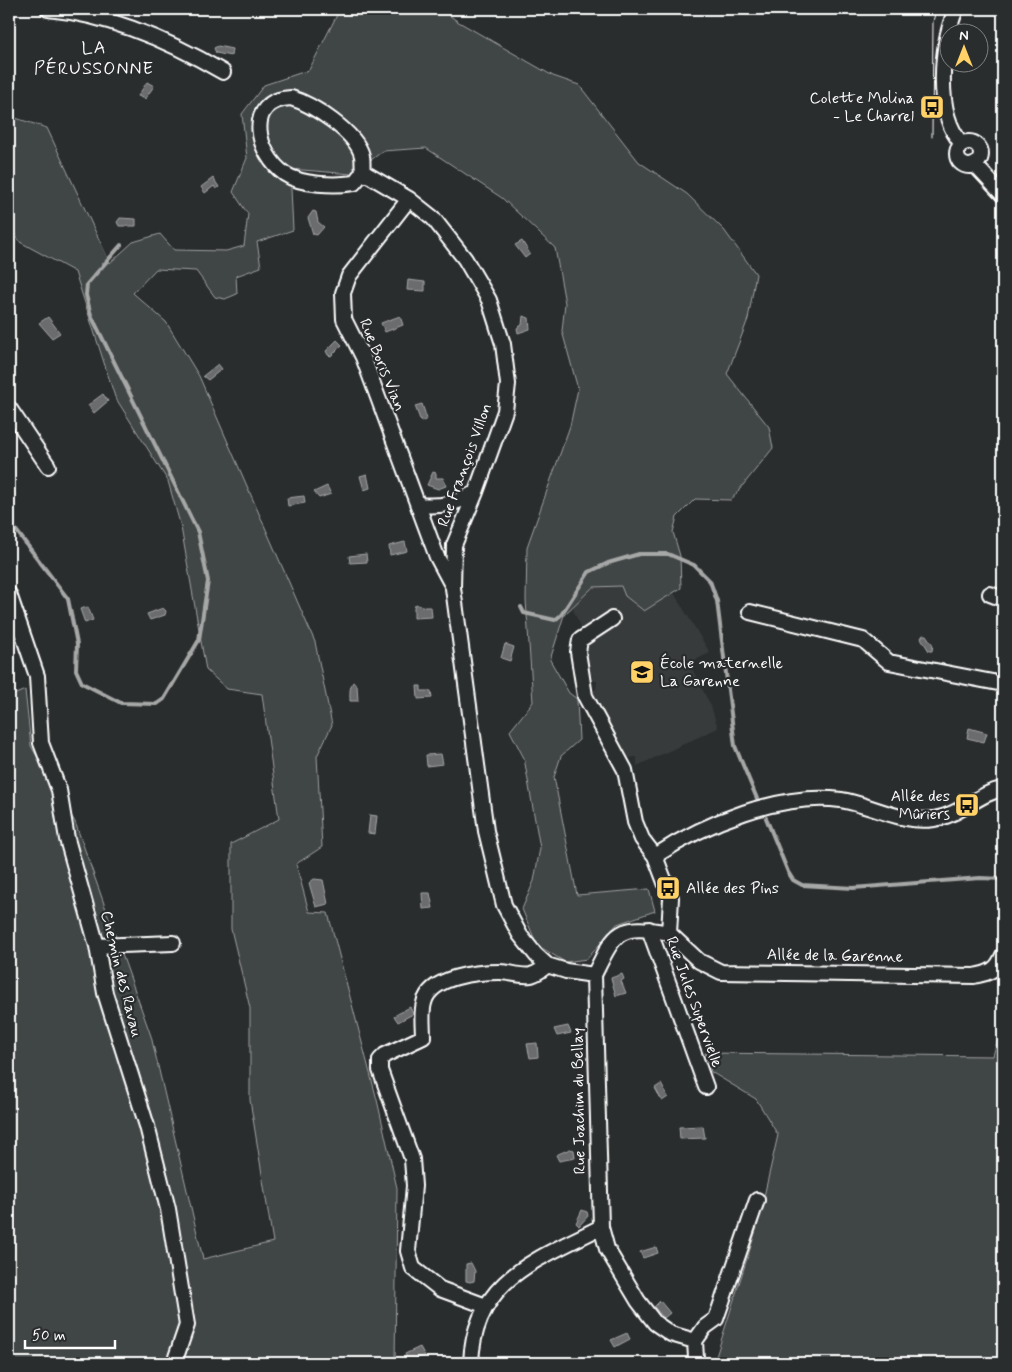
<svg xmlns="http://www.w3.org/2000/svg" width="1012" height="1372" viewBox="0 0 1012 1372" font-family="Mynerve,sans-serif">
	<rect width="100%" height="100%" fill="#2a2d2e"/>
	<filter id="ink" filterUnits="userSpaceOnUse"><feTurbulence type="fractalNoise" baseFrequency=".02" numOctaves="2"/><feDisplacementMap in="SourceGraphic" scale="10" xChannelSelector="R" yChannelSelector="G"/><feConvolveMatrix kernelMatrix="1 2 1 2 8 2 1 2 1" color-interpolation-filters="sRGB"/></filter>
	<g filter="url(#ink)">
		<path fill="#373a3b" d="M655,561L710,653L689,663L711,706L718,728L637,766V757L627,758L589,693L596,689L597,681H594L583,660L584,633L573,610L579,587Z"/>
		<path fill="#414445" stroke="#a0a2a2" d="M340,9H441L457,21L553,76L579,85L639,162L687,194L724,230L756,274L748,319L727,374L769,427L773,448L731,500L695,499L677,517L673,532L680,556L681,588L644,611L625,596L621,586L593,587L564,615L550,660L569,693L577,699L579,740L561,756L554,777L577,895L649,889L655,911L617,924L587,959L565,962L537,945L522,909L534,881L540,848L524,758L510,731L533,702L526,600L527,547L570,426L578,389L562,331L565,303L555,248L502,198L426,148L383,151L352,174L290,169L293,230L257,242L261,267L236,276L237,294L225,299L215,297L196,271L156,269L133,293L166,322L199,376L315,642L332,725L317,756L322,847L296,864L309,912L328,913L377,1100L397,1188L395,1363H9V697L25,690L31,746L75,822L151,1036L203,1259L273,1242L250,1100V1008L231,929V844L279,819L262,694L227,689L206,670L181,527L168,481L115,397L75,272L20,242L9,225V116L47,128L110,263L133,242L160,234L174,250L226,251L244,246L248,214L233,192L247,158L242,114L264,85L309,70Z
			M1003,1020V1363H714L757,1227L778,1135L756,1099L711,1072L705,1053L993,1056Z"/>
		<path fill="#6a6c6d" stroke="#a6a7a7" d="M218,46L232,49L231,56L216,53L214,48Z
			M147,82L154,86L145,99L138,96Z
			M213,178L219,187L216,189L214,186L205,193L201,187Z
			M313,211L316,212L318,222L324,227L317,235L313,234L308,218Z
			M120,218L136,219V226H119L117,222Z
			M522,241L530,254L525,258L515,245Z
			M408,280L425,282V291L407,290Z
			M400,316L403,325L385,332L381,323Z
			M523,316L529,318L530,329L518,333L517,328L522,325Z
			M48,317L60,333L52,338L39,323Z
			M337,340L342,345L331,356L328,355L326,351Z
			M218,364L222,369L208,380L203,376Z
			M103,394L108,401L94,413L88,405Z
			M422,404L427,419L421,422L415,406Z
			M433,472L436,473V478H443L446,486L438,489L427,485Z
			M367,474L370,488L364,490L360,476Z
			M327,486L331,494L319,498L314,492Z
			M304,496L305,503L288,506L287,498Z
			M405,542L407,551L390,555L389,546Z
			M366,554L367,562L350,563L349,556Z
			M416,604L422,607H431L432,617L414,618V607Z
			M88,607L93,620L85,623L80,609Z
			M163,608L166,611L165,615L150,620L147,614Z
			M923,635H926L933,645L932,651H929L921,638Z
			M505,644L514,647L510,661L501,658Z
			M353,682L357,685L358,701H350C350,694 349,688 353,682Z
			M417,686H421V691H431L432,698L418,699Z
			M969,728L987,733L984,742L967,738Z
			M441,754L443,764L427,766L426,755Z
			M370,815L377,816L375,834L368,833Z
			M314,879L323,880L328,904L316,907L309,883Z
			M422,893H430L433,908L423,909Z
			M622,974L624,979L621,981L626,993L616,996L611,978Z
			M410,1007L413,1014L398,1022L394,1016Z
			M568,1026L571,1033L557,1036L554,1029Z
			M537,1043L538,1057L530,1058L527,1044Z
			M661,1084L668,1097L662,1101L655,1088Z
			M703,1126L705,1138L680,1139L679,1127Z
			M570,1149L574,1150L575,1158L559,1161L556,1155Z
			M582,1210L587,1212L588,1216L579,1226L576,1223Z
			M656,1247L658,1253L643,1258L640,1252Z
			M471,1263L475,1271L474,1281L470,1282L466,1281V1264Z
			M660,1301L670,1313L664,1318L654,1307Z
			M627,1333L630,1339L615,1347L611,1340Z
			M420,1347L425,1356L408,1360L405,1354Z"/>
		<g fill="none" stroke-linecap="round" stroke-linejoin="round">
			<path stroke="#a6a7a7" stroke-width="4" d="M9,521L68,599L77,644L76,670L82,683L121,703L157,704L164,699L199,640L208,581L198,532L91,315L86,295L87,284L121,245
				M521,607L524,613L555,620L561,615L589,572L608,563L639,554H668L694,565L710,581L717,601L735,746L758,801
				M766,818L788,872L793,880L802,885L853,888L980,878L1003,879"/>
			<defs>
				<path id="minor" d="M48,9C110,15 170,41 223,72
					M956,9C941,45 934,113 962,144
					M291,98C312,104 357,133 362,156C363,161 362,167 363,172L354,183C335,186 301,185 285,174C257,155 243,100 291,98Z
					M957 154a12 12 0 1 1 24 0a12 12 0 1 1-24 0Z
					M975,165L1003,195
					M363,172L409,199L433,218L465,259L489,300L503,344L508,384L505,411L476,492L454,545L453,588L486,831L504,905L520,935L536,955L547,965L566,971L594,975
					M409,199L349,276L343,293L344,319L363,357L437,557L453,587
					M9,408L48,466
					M419,505C441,507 457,504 476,492
					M9,594L37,676L41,743L59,790L67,839L97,946L105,993L147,1126L168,1209L187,1325L174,1363
					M990,594L1003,599
					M750,612L863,640L889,662L1003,684
					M612,619L580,640L578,652L585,696L625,770L635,822L642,839L655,856L671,898L669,933
					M655,856C705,823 781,792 841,800C872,805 902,824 934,819C959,816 978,793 1003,789
					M649,929L706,1087
					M669,933C618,923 615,932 594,975L601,1227L607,1249L638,1301L655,1323L671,1334L695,1341
					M669,933L699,961L721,972L974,976C990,973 997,970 1003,955
					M97,946L173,943
					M486,1306L440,1289L413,1268L408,1251L414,1186L412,1159L380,1070V1060L385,1055L423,1037C423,1026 421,1013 424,1003C430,976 478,972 500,972C510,972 521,977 531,975C538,973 542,970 547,965
					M695,1341L705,1327L716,1319L757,1200
					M695,1341L696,1358L698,1363
					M471,1363C474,1279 537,1260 601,1227"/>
			</defs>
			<use href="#minor" stroke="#fff" stroke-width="18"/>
			<use href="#minor" stroke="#2a2d2e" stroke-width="14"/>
			<path stroke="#fff" stroke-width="1" d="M932,137L933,22L936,9"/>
		</g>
	</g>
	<defs>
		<symbol id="bus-square" viewBox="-11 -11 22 22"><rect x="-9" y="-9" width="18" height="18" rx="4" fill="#ffd166" stroke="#2a2d2e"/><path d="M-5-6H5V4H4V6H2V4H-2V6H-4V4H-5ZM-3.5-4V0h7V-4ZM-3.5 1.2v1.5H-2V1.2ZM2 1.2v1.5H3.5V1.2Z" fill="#111"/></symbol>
		<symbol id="school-square" viewBox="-11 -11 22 22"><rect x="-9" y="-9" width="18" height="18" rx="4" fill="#ffd166" stroke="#2a2d2e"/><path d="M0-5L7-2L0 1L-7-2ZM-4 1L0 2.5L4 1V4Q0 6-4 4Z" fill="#111"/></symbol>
	</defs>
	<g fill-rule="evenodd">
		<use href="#bus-square" x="918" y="93" width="28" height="28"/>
		<use href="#school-square" x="628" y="658" width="28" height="28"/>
		<use href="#bus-square" x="953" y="791" width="28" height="28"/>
		<use href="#bus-square" x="654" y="874" width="28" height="28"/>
	</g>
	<g text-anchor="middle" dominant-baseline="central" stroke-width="4.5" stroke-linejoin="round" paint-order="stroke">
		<g font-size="16" fill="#fff" stroke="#2a2d2e" text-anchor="end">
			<text x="914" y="98">Colette Molina<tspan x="914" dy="18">- Le Charrel</tspan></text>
			<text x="660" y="663" text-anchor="start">École maternelle<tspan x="660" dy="18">La Garenne</tspan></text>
			<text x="950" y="796">Allée des<tspan x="950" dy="18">Mûriers</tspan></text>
			<text x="686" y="888" text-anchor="start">Allée des Pins</text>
		</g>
		<g font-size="16" fill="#fff" stroke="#2a2d2e">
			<text transform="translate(382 365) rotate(68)">Rue Boris Vian</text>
			<text transform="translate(465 465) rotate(-70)">Rue François Villon</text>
			<text transform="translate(835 956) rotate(1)">Allée de la Garenne</text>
			<text transform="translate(121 974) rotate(76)">Chemin des Ravau</text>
			<text transform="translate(694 1002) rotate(70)">Rue Jules Supervielle</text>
			<text transform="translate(579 1101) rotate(-91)">Rue Joachim du Bellay</text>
		</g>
		<g font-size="18" letter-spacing="1" fill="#fff" stroke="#2a2d2e">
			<text x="94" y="48">LA<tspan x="94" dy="21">PÉRUSSONNE</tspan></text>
		</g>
	</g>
	<rect width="1012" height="1372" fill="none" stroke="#2a2d2e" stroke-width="30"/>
	<rect x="15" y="15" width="982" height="1342" fill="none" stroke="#fff" stroke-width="2" filter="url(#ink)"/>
	<g transform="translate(964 48)"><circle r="24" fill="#2a2d2e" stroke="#7f8182"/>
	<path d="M0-4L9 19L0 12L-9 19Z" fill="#ffd166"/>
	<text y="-8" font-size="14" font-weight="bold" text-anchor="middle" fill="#ffffff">N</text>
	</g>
	<path d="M25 1340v8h90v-8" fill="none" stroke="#ffffff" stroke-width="2.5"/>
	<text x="32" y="1340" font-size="15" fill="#ffffff" stroke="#2a2d2e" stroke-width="4" paint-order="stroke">50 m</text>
</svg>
